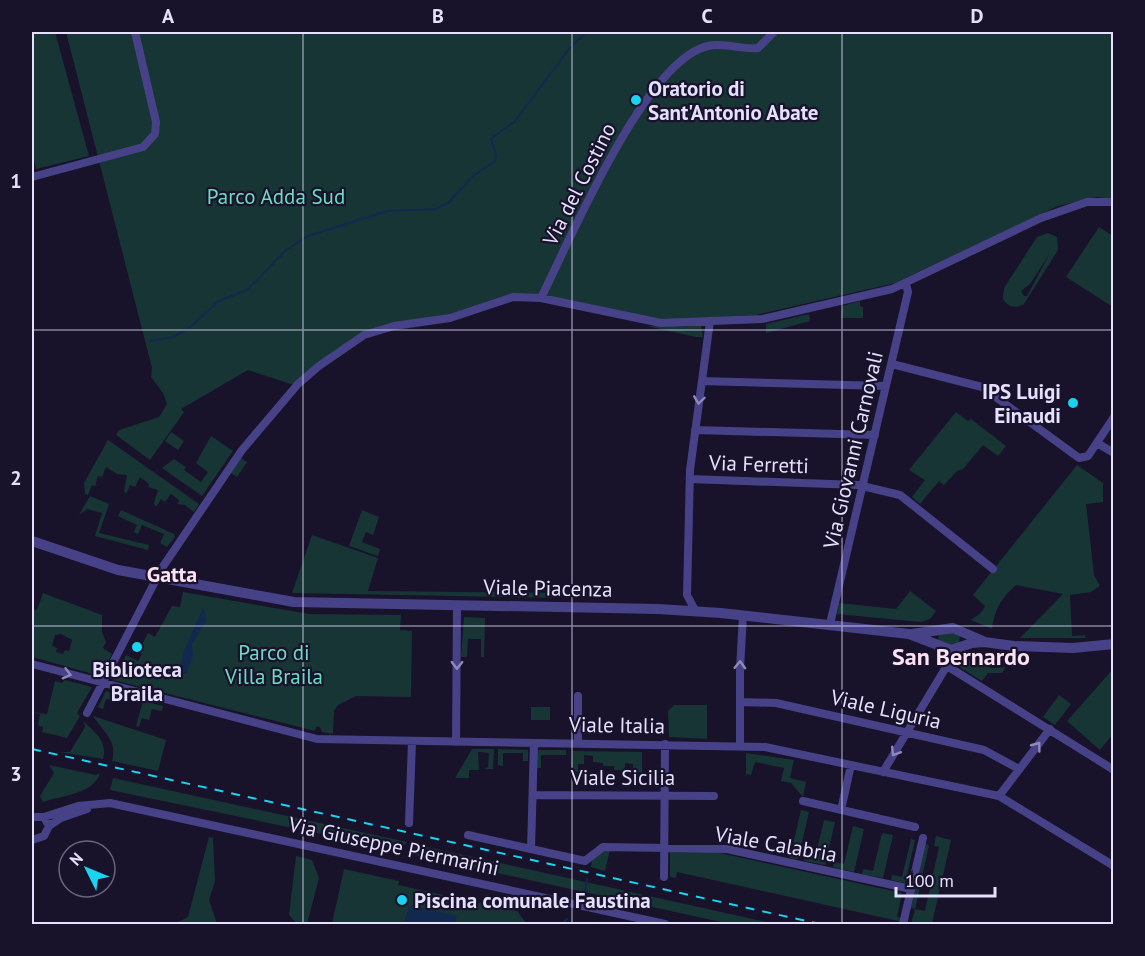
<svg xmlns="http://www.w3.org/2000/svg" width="1145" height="956" viewBox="0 0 1145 956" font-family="'PT Sans',sans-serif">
	<rect width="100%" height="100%" fill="#18132b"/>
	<path fill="#173535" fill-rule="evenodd" d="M32,32H55L89,156L36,169L32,150Z
		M66,32H1113V199L1097,197L1058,206L895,283L755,315L664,320L523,294H509L450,314L380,326L352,339L294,385L248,370L181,409L184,412L150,460L116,435L119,430L159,417L167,404L163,393L151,377L152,368Z
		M1099,227L1113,236V307L1066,277Z
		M1048,233L1057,237L1058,250L1024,304C1016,309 1006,307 1003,298L1004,288L1037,237ZM1050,253L1027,296H1024L1021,291L1030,284Z
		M860,301V306L863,307V318H841L842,306Z
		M809,314L810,321L766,333V324Z
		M647,326H701L703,337H696Z
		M956,412L968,421L971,419L1006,446L998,456L983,445L963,469L957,471L944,485L939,481L920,504L912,497L925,480L909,470Z
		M171,432L184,441L178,450L165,441Z
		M211,436L233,451L202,496L162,468L174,459L186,467L184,470L201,482L208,472L196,463Z
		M108,440L199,504L194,512L185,505L178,504L179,500L171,494L165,502L161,499L156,507L154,503L158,490L148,487L149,484L140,477L135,487L130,485L126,494L124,491L127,475L117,474L106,467L102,477L98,476L95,486L92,485L88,495L85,494L84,483Z
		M241,458L247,462L237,477L231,473Z
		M1077,465L1103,483V502L1086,504L1094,575L1100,586L1091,592L1070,595L1072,636L1085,635L1086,638H1020L1063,594L1016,585C1001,599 995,608 992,629L971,620L981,613L985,606L973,595Z
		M90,496L109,504L99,533L149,545L148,550L95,536L102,513L87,509L79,515Z
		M121,510L174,534L175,537L167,547L160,543L164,534L142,525L138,534L134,532L137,525L118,516Z
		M362,510L379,517L373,535L366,532L362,542L380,549L378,556L349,546Z
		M312,535L378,558L368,591L562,593V598L292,593Z
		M910,591L936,611L930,619L921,622L837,614L839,603L896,609Z
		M183,592L309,614L401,615L400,630L412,631L411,697L356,696L338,705L334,711L333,734L322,732L320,727H316L315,731L113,680L126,655L138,661L142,654L138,652L148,633L155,637L172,606L180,607Z
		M43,593L102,615V632L106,642L103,648L112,654L100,676L32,657L34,619L32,618V609L37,610ZM61,634L72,640L69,651L65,650L63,654L56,652L57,648L52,646L55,635Z
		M464,617L485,618L484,657H481V639H468L467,657H461Z
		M948,630L960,636L959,643L951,647L938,641L939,634Z
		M967,652L971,662L992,668L1006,667L1002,673H988L982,681L956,665L959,654Z
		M1113,669V734L1100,750L1067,721Z
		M65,680L92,687L77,713L80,716L67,738L42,732L43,727L38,726L40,714L32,712L47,714L55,681L62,683Z
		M106,691L131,697L129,702L106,699L103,709L98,707Z
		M1059,695L1071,704L1055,725L1043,717Z
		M143,701L163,706L162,711L152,709L149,720L142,718L139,727L136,726Z
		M674,705H707V739L669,737L668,711Z
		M531,707H550V720H531Z
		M93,716L166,740L158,771L112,761C118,740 103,732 93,716Z
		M84,722C95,732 108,742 103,759L59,752H70L85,727Z
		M472,749H494L493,769H484L488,767L489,753L478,752L479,770H469V778H455Z
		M498,749L528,750V761H523V753H503V766L498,765Z
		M537,750H566V755H541V768H537Z
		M572,751L642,752V781H640V772H633V764L625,763V770H614V766H603V763L593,762V756L584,755V764H578V772H571Z
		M746,753L794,760L790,778L806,782L803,797L791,783L781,781L784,768L755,762L751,775L746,774Z
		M49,765L96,775L100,773C95,793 61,796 43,802L40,796L54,773Z
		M113,778L407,842L399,850L110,790Z
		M801,810L809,812L798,859L790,858Z
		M824,820L835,822L825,865L804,861L805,856L815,858Z
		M853,826L864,829L854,872L833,867L834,862L844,864Z
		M882,833L893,835L883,878L862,874L863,869L873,871Z
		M936,836L951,840L932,924H911L915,909L911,908L925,844L929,845L915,909L925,911L939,847L934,846Z
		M209,837L213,838L215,881L209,900L217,924H174L188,917Z
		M911,839L915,840L905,883L891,880L892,875L902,877Z
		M413,842L423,846L775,924H730L411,854Z
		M604,850H610L605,871L591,867L592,860Z
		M670,852H715L902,893L897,917L901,918L900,924L898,921L677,872L676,878L670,877Z
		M296,856L312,860L319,878L307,924H297L289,915Z
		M344,869L399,881L398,885L517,911L527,924H332Z"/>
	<path fill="#13284f" d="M203,608L207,620L192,644L193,656L186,674H183C175,660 197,625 203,608Z
		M409,905L457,916L455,924H404Z"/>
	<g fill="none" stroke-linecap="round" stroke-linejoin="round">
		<path stroke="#13284f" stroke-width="2" d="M151,341L173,337L188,329L219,301L247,290L286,250L308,236L387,211L436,209L448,203L473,176L495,161L496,155L491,139L515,121L569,49L587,32
			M585,892L587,879
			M562,924L567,919"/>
		<path stroke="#474287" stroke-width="8" d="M32,177L143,147L155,134L156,122L135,32
			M541,298C570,240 645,60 708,46C724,42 742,50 758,48L774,32
			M892,364L982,387L1079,458L1088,456L1114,417
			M702,381L886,386
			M695,430L875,435
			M1097,443L1114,453
			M690,479L858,485L900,495L993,569
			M696,612L687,595L690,470L710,321
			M830,624L908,292L906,284
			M937,646L947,666L1114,770
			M32,664L317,739L765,747L999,796L1114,866
			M740,702L776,703L984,750L1019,769
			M87,713L162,568L242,450L298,384L319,366L364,335L394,326L450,318L513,297L541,298L661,323L762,319L892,289L1041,218L1087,202H1114
			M456,742L457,606
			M578,743V696
			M740,744V669L743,615
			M883,772L957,649
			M533,795L714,796
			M999,796L1050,729
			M803,801L915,827
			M841,810L851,765
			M32,817H44L49,826L44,836L32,840
			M44,817L78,806L110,803L665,924
			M409,823L412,742
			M49,826L61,818L87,809
			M468,835L531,849L534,743
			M531,849L585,861L603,847L727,849L911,889
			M664,877L665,744
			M903,924L923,838"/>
		<path stroke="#474287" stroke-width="10" d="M32,541L118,570L294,602L658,609L721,613L909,634L951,650L972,643L984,642L1014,646L1073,648L1114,644
			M912,634L953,628L983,641"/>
		<path stroke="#19d3f0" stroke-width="2" stroke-dasharray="9 8" stroke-linecap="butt" d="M32,749L820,924"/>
	</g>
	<defs><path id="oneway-chevron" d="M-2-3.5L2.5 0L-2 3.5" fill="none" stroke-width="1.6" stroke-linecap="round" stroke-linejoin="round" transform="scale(1.5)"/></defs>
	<g stroke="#8e89bc">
		<use href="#oneway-chevron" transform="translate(699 400) rotate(98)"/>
		<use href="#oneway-chevron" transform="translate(457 665) rotate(91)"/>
		<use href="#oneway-chevron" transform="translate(740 665) rotate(-88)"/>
		<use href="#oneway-chevron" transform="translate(67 674) rotate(15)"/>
		<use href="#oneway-chevron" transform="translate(1037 746) rotate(-53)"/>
		<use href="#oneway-chevron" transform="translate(895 752) rotate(122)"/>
	</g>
	<path fill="none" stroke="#e4e0fd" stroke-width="1.5" stroke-opacity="0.55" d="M303,32V924M572,32V924M842,32V924M32,330H1114M32,626H1114"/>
	<g fill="#19d3f0" stroke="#18132b" stroke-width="2">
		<circle cx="636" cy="100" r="6"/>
		<circle cx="1073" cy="403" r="6"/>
		<circle cx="137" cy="647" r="6"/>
		<circle cx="402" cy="900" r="6"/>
	</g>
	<g text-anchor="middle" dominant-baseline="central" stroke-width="4.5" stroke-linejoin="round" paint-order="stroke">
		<g font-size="21" font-weight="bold" fill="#e4e0fd" stroke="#18132b" text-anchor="start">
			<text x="648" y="88">Oratorio di<tspan x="648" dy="24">Sant'Antonio Abate</tspan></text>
			<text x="1061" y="391" text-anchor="end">IPS Luigi<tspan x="1061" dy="24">Einaudi</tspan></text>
			<text x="137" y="669" text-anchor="middle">Biblioteca<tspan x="137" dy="24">Braila</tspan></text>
			<text x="414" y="900">Piscina comunale Faustina</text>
		</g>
		<g font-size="21" fill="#e4e0fd" stroke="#18132b">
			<text transform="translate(579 184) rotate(-63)">Via del Costino</text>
			<text transform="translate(853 450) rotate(-77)">Via Giovanni Carnovali</text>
			<text transform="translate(759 464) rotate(2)">Via Ferretti</text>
			<text transform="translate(548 588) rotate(1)">Viale Piacenza</text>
			<text transform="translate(886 709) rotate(13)">Viale Liguria</text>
			<text transform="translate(617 725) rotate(1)">Viale Italia</text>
			<text x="623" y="777">Viale Sicilia</text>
			<text transform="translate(776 844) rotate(10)">Viale Calabria</text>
			<text transform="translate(394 846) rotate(12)">Via Giuseppe Piermarini</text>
		</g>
		<g font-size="21" fill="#6fdac3" stroke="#18132b">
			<text x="276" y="196">Parco Adda Sud</text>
			<text x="274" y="652">Parco di<tspan x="274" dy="24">Villa Braila</tspan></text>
		</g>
		<g font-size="22" font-weight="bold" fill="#fde2f2" stroke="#18132b">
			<text x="172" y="574">Gatta</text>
		</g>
		<g font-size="24" font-weight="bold" fill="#fde2f2" stroke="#18132b">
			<text x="961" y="656">San Bernardo</text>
		</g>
	</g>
	<rect width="1145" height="956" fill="none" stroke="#18132b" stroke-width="66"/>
	<g transform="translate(87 869) rotate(313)"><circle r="28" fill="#18132b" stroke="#6a657f" stroke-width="1.5"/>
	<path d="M0-4.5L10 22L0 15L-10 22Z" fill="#19d3f0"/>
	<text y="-9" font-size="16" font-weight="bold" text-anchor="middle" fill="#e4e0fd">N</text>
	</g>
	<path d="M896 887v9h99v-9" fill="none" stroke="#e4e0fd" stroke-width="3"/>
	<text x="905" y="887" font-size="18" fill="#e4e0fd" stroke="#18132b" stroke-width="4.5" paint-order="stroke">100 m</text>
	<rect x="33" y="33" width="1079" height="890" fill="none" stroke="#e4e0fd" stroke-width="2"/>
	<g font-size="20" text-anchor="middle" font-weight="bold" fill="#e4e0fd">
		<text x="168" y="23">A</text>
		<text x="438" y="23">B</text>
		<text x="707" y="23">C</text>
		<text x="977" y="23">D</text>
		<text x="16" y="188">1</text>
		<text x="16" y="485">2</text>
		<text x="16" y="781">3</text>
	</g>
</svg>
